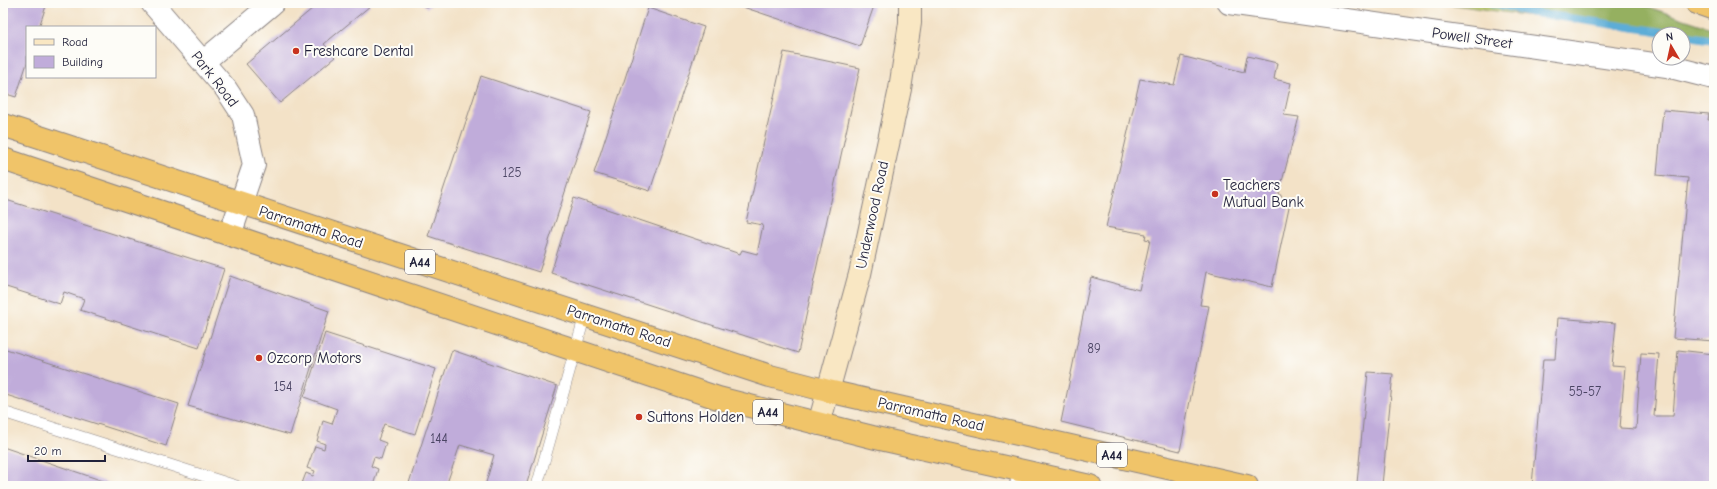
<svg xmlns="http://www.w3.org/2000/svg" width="1717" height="489" viewBox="0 0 1717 489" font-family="'Comic Neue',sans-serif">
	<rect width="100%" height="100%" fill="#fdfcf7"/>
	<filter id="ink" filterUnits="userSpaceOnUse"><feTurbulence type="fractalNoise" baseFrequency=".025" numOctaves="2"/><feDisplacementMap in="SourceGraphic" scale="8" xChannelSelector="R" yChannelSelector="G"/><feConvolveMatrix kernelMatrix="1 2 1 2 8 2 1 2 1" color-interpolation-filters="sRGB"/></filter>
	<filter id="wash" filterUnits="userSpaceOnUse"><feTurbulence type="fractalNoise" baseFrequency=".012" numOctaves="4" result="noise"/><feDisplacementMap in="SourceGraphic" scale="16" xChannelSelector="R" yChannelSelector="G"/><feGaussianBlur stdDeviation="0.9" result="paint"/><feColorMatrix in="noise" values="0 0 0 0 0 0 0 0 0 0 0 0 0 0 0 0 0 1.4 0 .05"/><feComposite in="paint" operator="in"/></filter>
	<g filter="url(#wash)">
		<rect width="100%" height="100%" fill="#f3e2c7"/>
		<path fill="#bccc6e" stroke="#6f7754" d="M1441,3H1479L1531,16Z"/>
		<path fill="#95b061" stroke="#5c694e" d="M1501,3H1636L1714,29V38L1528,10Z"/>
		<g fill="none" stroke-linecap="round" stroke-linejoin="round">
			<path stroke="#5dadd7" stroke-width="8" d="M1493,3L1528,12L1677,34
				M1683,35L1714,40"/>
		</g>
		<g id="blocks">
			<path fill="#c0acda" d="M3,3H47L39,27H27V63L16,97L3,93Z
				M319,3H368L370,6L324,44L335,57L280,103L246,64Z
				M422,3H433L427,8Z
				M731,3H875L860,46Z
				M648,8L704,27L650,191L594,173Z
				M784,52L860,68L798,353L551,273L574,198L740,254L742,250L757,254L763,225L746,222Z
				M1181,56L1244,72L1247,56L1277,63L1274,79L1291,83L1284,115L1299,117L1279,193L1289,207L1272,287L1206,272L1200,305L1209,306L1180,451L1061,422L1091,277L1139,290L1150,240L1145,239L1146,234L1106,227L1140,79L1174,85Z
				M481,76L591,112L539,272L428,236Z
				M1663,110L1709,114L1708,120H1714V341L1673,338L1688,178L1657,175Z
				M3,199L224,269L199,348L80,310L84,299L64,292L60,304L3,286Z
				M230,276L329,311L290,435L188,406Z
				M1558,318L1616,323L1612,366L1625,367L1620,428L1636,429L1641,353L1659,354L1654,416H1673L1678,350L1714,354V486H1532L1543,359H1555Z
				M325,333L436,369L415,434L384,424L378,440L386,443L381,459L374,457L371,466L378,469L373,486H301L306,473L313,476L315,471L307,468L315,446L324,449L325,444L317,441L323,421L332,424L337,409L304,397Z
				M3,348L179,404L166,446L3,394Z
				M452,350L557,386L526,486H485L494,455L460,445L446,486H418L409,483Z
				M1368,372L1393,374L1382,485L1357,483Z
				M3,447L118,486H3Z"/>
		</g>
	</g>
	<g filter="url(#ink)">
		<use href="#blocks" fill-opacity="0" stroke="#8a8281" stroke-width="1"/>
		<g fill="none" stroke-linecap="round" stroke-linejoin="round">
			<defs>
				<path id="service" d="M3,412L236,486
					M537,486L585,315"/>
				<path id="minor" d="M152,3L226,89L243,115L254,165L230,235
					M1229,3L1667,66L1714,78
					M203,62L273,3"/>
				<path id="tertiary" d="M1021,486L1023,472"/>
				<path id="secondary" d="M819,424L860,274L900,89L910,23V3"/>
				<path id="trunk" d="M3,125L770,376L828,391L1247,486
					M3,159L718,398L876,438L1090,486"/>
				<path id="motorway" d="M1697,3L1714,9"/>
			</defs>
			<use href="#service" stroke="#8a8281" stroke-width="12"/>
			<use href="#minor" stroke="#8a8281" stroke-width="24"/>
			<use href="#tertiary" stroke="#8a8281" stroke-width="24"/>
			<use href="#secondary" stroke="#8a8281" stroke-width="24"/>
			<use href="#trunk" stroke="#8a8281" stroke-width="24"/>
			<use href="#motorway" stroke="#8a8281" stroke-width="24"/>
			<use href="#service" stroke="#fff" stroke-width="11"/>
			<use href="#minor" stroke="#fff" stroke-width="22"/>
			<use href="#tertiary" stroke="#fff" stroke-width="22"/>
			<use href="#secondary" stroke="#f9e7c3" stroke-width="22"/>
			<use href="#trunk" stroke="#f0c469" stroke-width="22"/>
			<use href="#motorway" stroke="#f0c469" stroke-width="22"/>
		</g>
	</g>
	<g fill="#c8321e" stroke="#fdfcf7" stroke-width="1.5">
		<circle cx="296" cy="51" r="4"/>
		<circle cx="1215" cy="194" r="4"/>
		<circle cx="259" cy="358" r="4"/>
		<circle cx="639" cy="417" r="4"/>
	</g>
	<g text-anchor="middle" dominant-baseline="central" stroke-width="4" stroke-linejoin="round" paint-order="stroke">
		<g font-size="13" fill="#4a4463">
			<text x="512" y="172">125</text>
			<text x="1094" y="348">89</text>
			<text x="283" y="386">154</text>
			<text x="1585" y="391">55-57</text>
			<text x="439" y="438">144</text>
		</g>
		<g fill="#fdfcf7" stroke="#646373" stroke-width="1">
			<rect x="405" y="250" width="30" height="24" rx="3"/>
			<rect x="753" y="400" width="30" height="24" rx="3"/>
			<rect x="1097" y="443" width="30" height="24" rx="3"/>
		</g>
		<g font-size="14" font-weight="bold" fill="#22223b">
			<text x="420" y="262">A44</text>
			<text x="768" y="412">A44</text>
			<text x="1112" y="455">A44</text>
		</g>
		<g font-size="15" fill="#22223b" stroke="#fdfcf7">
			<text transform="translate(1472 38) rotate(8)">Powell Street</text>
			<text transform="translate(215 79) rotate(52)">Park Road</text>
			<text transform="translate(872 215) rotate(-78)">Underwood Road</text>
			<text transform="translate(311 227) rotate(18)">Parramatta Road</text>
			<text transform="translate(619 326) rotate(18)">Parramatta Road</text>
			<text transform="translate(931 414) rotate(13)">Parramatta Road</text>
		</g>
		<g font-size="15" fill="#22223b" stroke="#fdfcf7" text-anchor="start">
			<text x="304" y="51">Freshcare Dental</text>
			<text x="1223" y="185">Teachers<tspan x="1223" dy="17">Mutual Bank</tspan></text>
			<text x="267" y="358">Ozcorp Motors</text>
			<text x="647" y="417">Suttons Holden</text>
		</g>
	</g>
	<rect width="1717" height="489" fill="none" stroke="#fdfcf7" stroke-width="16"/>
	<rect x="26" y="26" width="130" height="52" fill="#fdfcf7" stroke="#a5a5ac"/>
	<rect x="34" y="39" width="20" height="6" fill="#f9e7c3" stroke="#a5a5ac"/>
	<text x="62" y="46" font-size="12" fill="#22223b">Road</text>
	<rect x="34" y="56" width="20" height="12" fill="#c0acda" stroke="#a5a5ac"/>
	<text x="62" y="66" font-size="12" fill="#22223b">Building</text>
	<g transform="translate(1671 46) rotate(351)"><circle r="19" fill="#fdfcf7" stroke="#a5a5ac"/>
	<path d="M0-3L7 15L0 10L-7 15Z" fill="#c8321e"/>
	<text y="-6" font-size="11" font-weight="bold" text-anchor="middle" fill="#22223b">N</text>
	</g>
	<path d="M28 455v6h77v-6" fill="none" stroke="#22223b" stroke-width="2"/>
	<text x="34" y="455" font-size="12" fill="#22223b" stroke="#fdfcf7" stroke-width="3" paint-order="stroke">20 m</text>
</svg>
